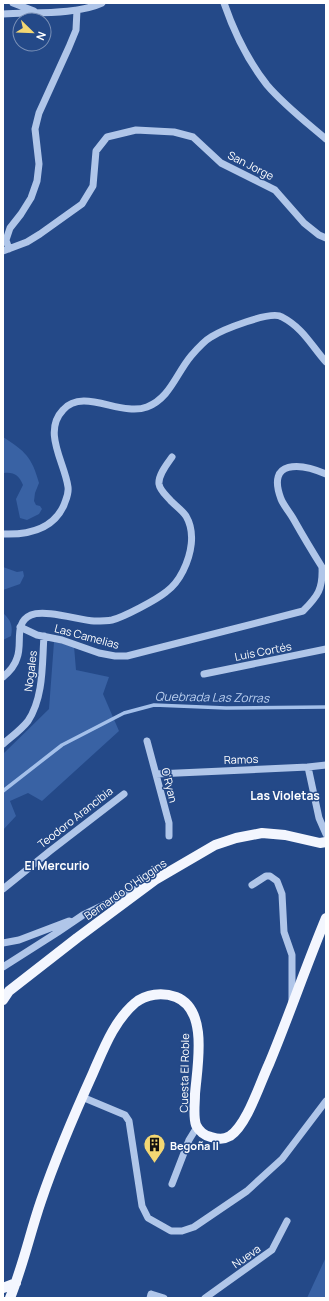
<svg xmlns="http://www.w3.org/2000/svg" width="329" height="1301" viewBox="0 0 329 1301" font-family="Manrope,sans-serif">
	<rect width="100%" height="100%" fill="#244988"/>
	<path fill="#3962a4" d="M3,437C25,451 32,457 39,483L35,493L34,501L36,505L40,506L42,509L39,514L27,520L20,518L16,499L23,485C19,476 15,472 4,473L3,475Z
		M3,567L17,572L23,571L24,576L20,584L3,590Z
		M3,613C11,620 13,626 11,636L3,640Z
		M54,642L74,646L76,670L109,677L103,694L119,731L42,801L28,793L10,801L16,816L3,830V754L49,709Z
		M326,1257V1298H307Z"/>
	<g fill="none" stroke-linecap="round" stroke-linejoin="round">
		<path stroke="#a4c0ea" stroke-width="3.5" d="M3,791L62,745L124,713L154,705L226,708L326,707"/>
		<path stroke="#b0c6e9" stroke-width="7" d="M13,3L34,11
			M224,3C234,32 248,61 267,85C284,105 306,122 326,139
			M3,14C33,12 76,15 102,3
			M9,249L6,240L10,228L21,214L31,198L37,181L39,164L35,129L39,113L69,47L76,30L77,10
			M3,251L27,242L40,234L82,204L93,186L96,151L107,137L136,130L174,132L193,137L221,163L275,190L304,223L319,235L326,238
			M3,534C28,535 53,530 64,505C66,499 69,494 68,487C65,463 42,432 63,410C83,387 121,417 147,407C170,398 176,374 191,356C197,349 204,341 211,337C222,330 271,310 282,317C303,328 311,345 326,362
			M20,627L37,635L62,640L99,653L115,656H127L303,611C318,596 323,589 322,567C312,551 303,536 294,520C290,513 284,506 281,499C266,459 301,463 326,474
			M204,674L326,649
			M3,677C9,672 15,665 17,658C23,643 13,623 31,615C45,609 79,620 94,621C99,621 107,621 112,620C124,617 156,600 166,592C173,587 179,579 183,571C191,555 196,533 186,516C182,510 176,506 171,501C167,496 160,491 159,484C158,475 167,464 172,457
			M147,741L169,823V836
			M3,744C11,737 21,730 28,721C44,697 42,663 44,636
			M308,767L319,818L326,834
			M156,774L308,767L326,765
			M252,885L266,876H270L277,881L282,894L284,932L292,955V1001
			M3,889L50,851L124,794
			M3,943L19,940L69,921
			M3,967L58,932L83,915L139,888
			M82,1097L125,1115L129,1121L142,1206L148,1218L171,1231H182L194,1227L247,1191L282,1159L326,1101
			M172,1184L189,1140L197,1127
			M150,1298L151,1294L164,1298
			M205,1298L272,1250L287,1221"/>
		<path stroke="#f3f6fe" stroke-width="10" d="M3,1000L9,991L77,938L155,880L215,845L236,838L262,833L285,835L320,843L326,842
			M3,1288L16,1283
			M10,1298C23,1266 30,1233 41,1201C56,1157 74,1115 93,1073C104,1048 114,1021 135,1003C146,994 162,992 176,997C209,1010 197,1067 195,1094C195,1104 193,1116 196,1125C199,1131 205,1136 211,1137C218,1139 223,1140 230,1136C247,1125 260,1083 269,1064C289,1016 306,966 326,918"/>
	</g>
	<defs>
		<symbol id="building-pin" viewBox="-11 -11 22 30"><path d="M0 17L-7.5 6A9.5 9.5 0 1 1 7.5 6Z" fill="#f3d773" stroke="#244988"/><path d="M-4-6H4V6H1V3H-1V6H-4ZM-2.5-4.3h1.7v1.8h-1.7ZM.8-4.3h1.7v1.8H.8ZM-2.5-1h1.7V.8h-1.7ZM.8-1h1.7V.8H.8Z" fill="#111"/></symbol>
	</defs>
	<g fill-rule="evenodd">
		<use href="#building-pin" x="142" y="1132" width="25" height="34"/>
	</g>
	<g text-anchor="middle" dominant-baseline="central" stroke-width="3" stroke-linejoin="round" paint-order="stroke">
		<g font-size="11" fill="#fff" stroke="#244988">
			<text transform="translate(251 165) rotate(27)">San Jorge</text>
			<text transform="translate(87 636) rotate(15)">Las Camelias</text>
			<text transform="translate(263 651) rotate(-11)">Luis Cortés</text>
			<text transform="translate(30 671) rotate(-83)">Nogales</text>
			<text transform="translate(241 759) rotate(-2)">Ramos</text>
			<text transform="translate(170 785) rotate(76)">O'Ryan</text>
			<text transform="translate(75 817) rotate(-38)">Teodoro Arancibia</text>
			<text transform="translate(125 889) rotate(-35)">Bernardo O'Higgins</text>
			<text transform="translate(184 1073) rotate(-89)">Cuesta El Roble</text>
			<text transform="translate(246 1256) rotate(-35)">Nueva</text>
		</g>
		<g font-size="11" font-weight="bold" fill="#fff" stroke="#244988" text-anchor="start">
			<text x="170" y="1145">Begoña II</text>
		</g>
		<g font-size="12" font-style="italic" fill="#bbd0f0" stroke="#244988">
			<text transform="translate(212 697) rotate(1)">Quebrada Las Zorras</text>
		</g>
		<g font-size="12" font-weight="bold" fill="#fff" stroke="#244988">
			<text x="285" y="795">Las Violetas</text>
			<text x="57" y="865">El Mercurio</text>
		</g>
	</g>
	<rect width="329" height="1301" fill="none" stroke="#ffffff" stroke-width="8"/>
	<g transform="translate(32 32) rotate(113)"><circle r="19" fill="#244988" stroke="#7c92b8"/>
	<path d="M0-3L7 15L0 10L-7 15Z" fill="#f3d773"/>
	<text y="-6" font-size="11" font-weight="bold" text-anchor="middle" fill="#ffffff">N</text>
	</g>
</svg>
